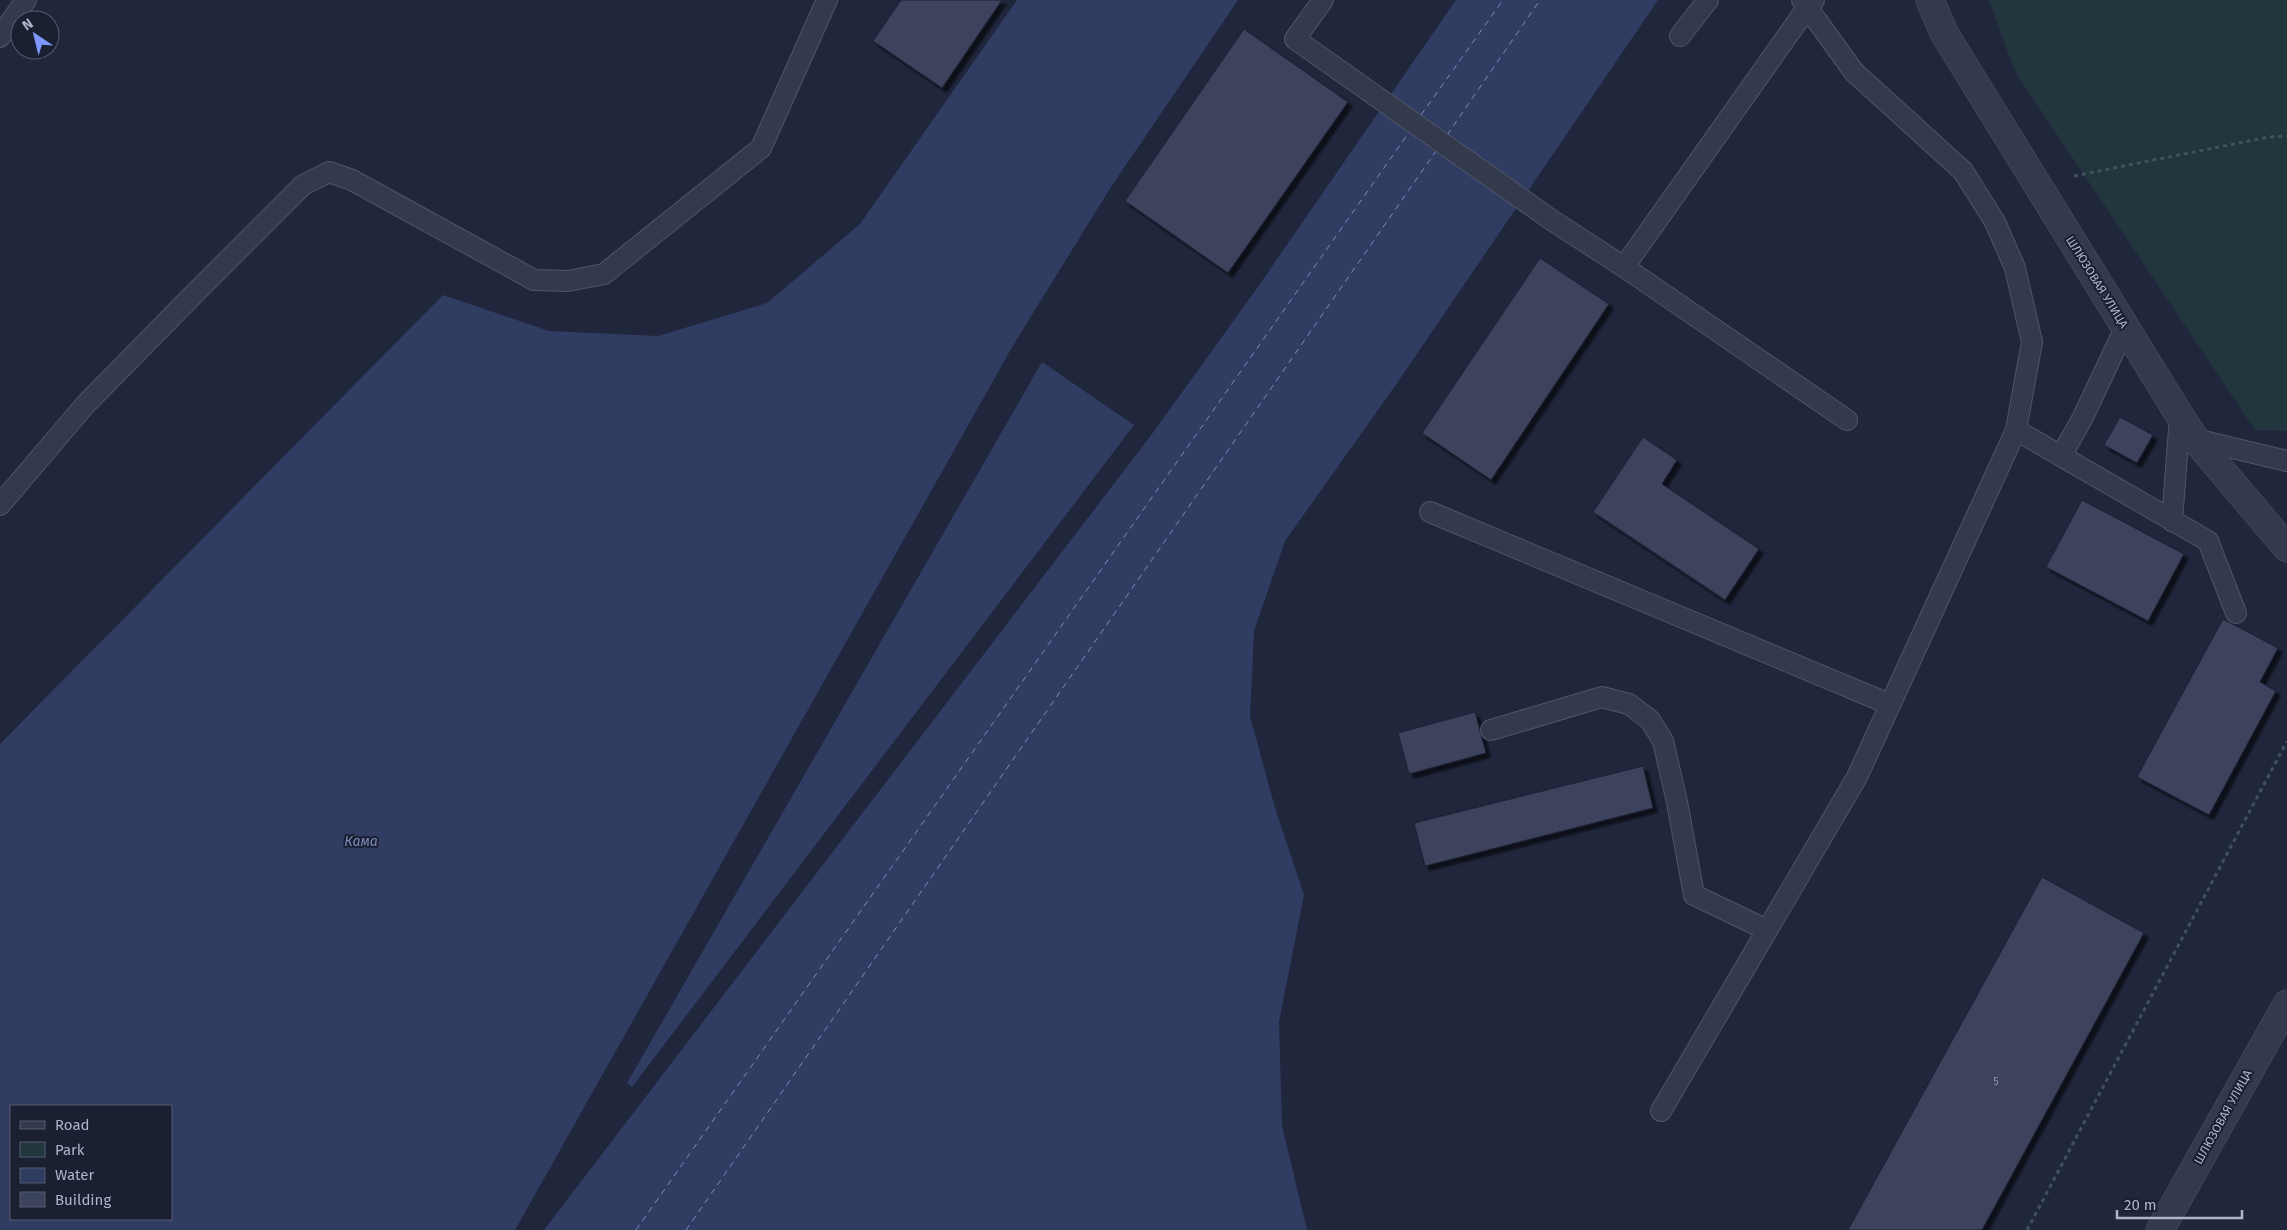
<svg xmlns="http://www.w3.org/2000/svg" width="2287" height="1230" viewBox="0 0 2287 1230" font-family="'Fira Sans',sans-serif">
	<defs>
		<filter id="shadow"><feDropShadow dx="4.5" dy="4.5" stdDeviation="1" flood-color="#0009"/></filter>
	</defs>
	<rect width="100%" height="100%" fill="#20273d"/>
	<path fill="#22363e" d="M1989,0H2287V431L2255,430L2015,72Z"/>
	<path fill="#313c63" fill-rule="evenodd" d="M1017,0H1238L1111,187L1015,342L515,1230H0V744L443,295L549,331L658,336L767,303L860,224ZM171,1106V1219H11V1106Z
		M1456,0H1658L1395,386L1285,541L1254,631L1250,716L1275,808L1304,895L1279,1022L1282,1126L1307,1230H544L1152,434L1255,291Z
		M1042,362L1134,425L632,1087L627,1083Z"/>
	<g fill="none" stroke-linecap="round" stroke-linejoin="round">
		<path stroke="#7c8bb8" stroke-width="1" stroke-dasharray="6 5" stroke-linecap="butt" d="M1421,115L1503,0
			M1447,135L1540,0
			M636,1230L1410,131
			M686,1230L1436,151"/>
	</g>
	<path fill="#3c435d" stroke="#1c2133" filter="url(#shadow)" d="M901,0H1002L942,88L873,41Z
		M1244,29L1348,102L1228,273L1125,201Z
		M1540,258L1609,304L1491,480L1422,433Z
		M2120,417L2153,435L2137,463L2104,445Z
		M1643,437L1677,460L1662,484L1759,549L1725,600L1593,512Z
		M2082,500L2184,554L2148,621L2046,567Z
		M2223,619L2278,648L2260,682L2276,691L2209,815L2137,777Z
		M1475,712L1486,753L1409,774L1398,733Z
		M1643,766L1653,808L1425,866L1414,823Z
		M2042,877L2144,933L1982,1230H1848Z"/>
	<g fill="none" stroke-linecap="round" stroke-linejoin="round">
		<defs>
			<path id="service" d="M1323,0L1295,39L1553,221L1624,267L1847,420
				M1680,36L1708,0
				M0,37L26,0
				M1624,267L1807,8L1814,0
				M2016,430L2208,541L2236,613
				M2195,439L2287,461
				M2061,456L2082,419L2125,328
				M0,505L85,405L195,293L303,185L329,172L352,180L534,280L568,281L604,274L761,148L827,0
				M1430,512L1889,704
				M2172,521L2180,416
				M1491,730L1602,697L1629,704L1650,720L1663,741L1677,802L1694,895L1767,930
				M1661,1111L1857,777L2016,430L2032,342L2015,268L1995,222L1963,171L1854,72L1802,0"/>
			<path id="tertiary" d="M1930,0L1944,33L2180,416L2195,439L2287,548
				M2160,1230L2287,1004"/>
		</defs>
		<use href="#service" stroke="#4f5567" stroke-width="22"/>
		<use href="#tertiary" stroke="#4f5567" stroke-width="29"/>
		<path stroke="#40535b" stroke-width="3" stroke-dasharray="4 4" stroke-linecap="butt" d="M2074,176L2269,137L2287,136
			M2027,1230L2287,741"/>
		<use href="#service" stroke="#343a4d" stroke-width="20"/>
		<use href="#tertiary" stroke="#343a4d" stroke-width="28"/>
	</g>
	<g text-anchor="middle" dominant-baseline="central" stroke-width="4" stroke-linejoin="round" paint-order="stroke">
		<g font-size="10" fill="#9298ae">
			<text x="1996" y="1082">5</text>
		</g>
		<g font-size="12" fill="#afb5c9" stroke="#1a1f31">
			<text transform="translate(2097 282) rotate(58)">ШЛЮЗОВАЯ УЛИЦА</text>
			<text transform="translate(2223 1117) rotate(-61)">ШЛЮЗОВАЯ УЛИЦА</text>
		</g>
		<g font-size="14" font-style="italic" fill="#7c8bb8" stroke="#1a1f31">
			<text x="361" y="841">Кама</text>
		</g>
	</g>
	<rect x="10" y="1105" width="162" height="115" fill="#1a1f31" stroke="#565b6e"/>
	<rect x="20" y="1121" width="25" height="8" fill="#343a4d" stroke="#565b6e"/>
	<text x="55" y="1130" font-size="15" fill="#afb5c9">Road</text>
	<rect x="20" y="1142" width="25" height="15" fill="#22363e" stroke="#565b6e"/>
	<text x="55" y="1155" font-size="15" fill="#afb5c9">Park</text>
	<rect x="20" y="1168" width="25" height="15" fill="#313c63" stroke="#565b6e"/>
	<text x="55" y="1180" font-size="15" fill="#afb5c9">Water</text>
	<rect x="20" y="1192" width="25" height="15" fill="#3c435d" stroke="#565b6e"/>
	<text x="55" y="1205" font-size="15" fill="#afb5c9">Building</text>
	<g transform="translate(35 35) rotate(325)"><circle r="24" fill="#1a1f31" stroke="#565b6e"/>
	<path d="M0-4L9 19L0 12L-9 19Z" fill="#7e98ff"/>
	<text y="-8" font-size="14" font-weight="bold" text-anchor="middle" fill="#afb5c9">N</text>
	</g>
	<path d="M2117 1210v8h125v-8" fill="none" stroke="#afb5c9" stroke-width="2.5"/>
	<text x="2124" y="1210" font-size="15" fill="#afb5c9" stroke="#1a1f31" stroke-width="4" paint-order="stroke">20 m</text>
</svg>
